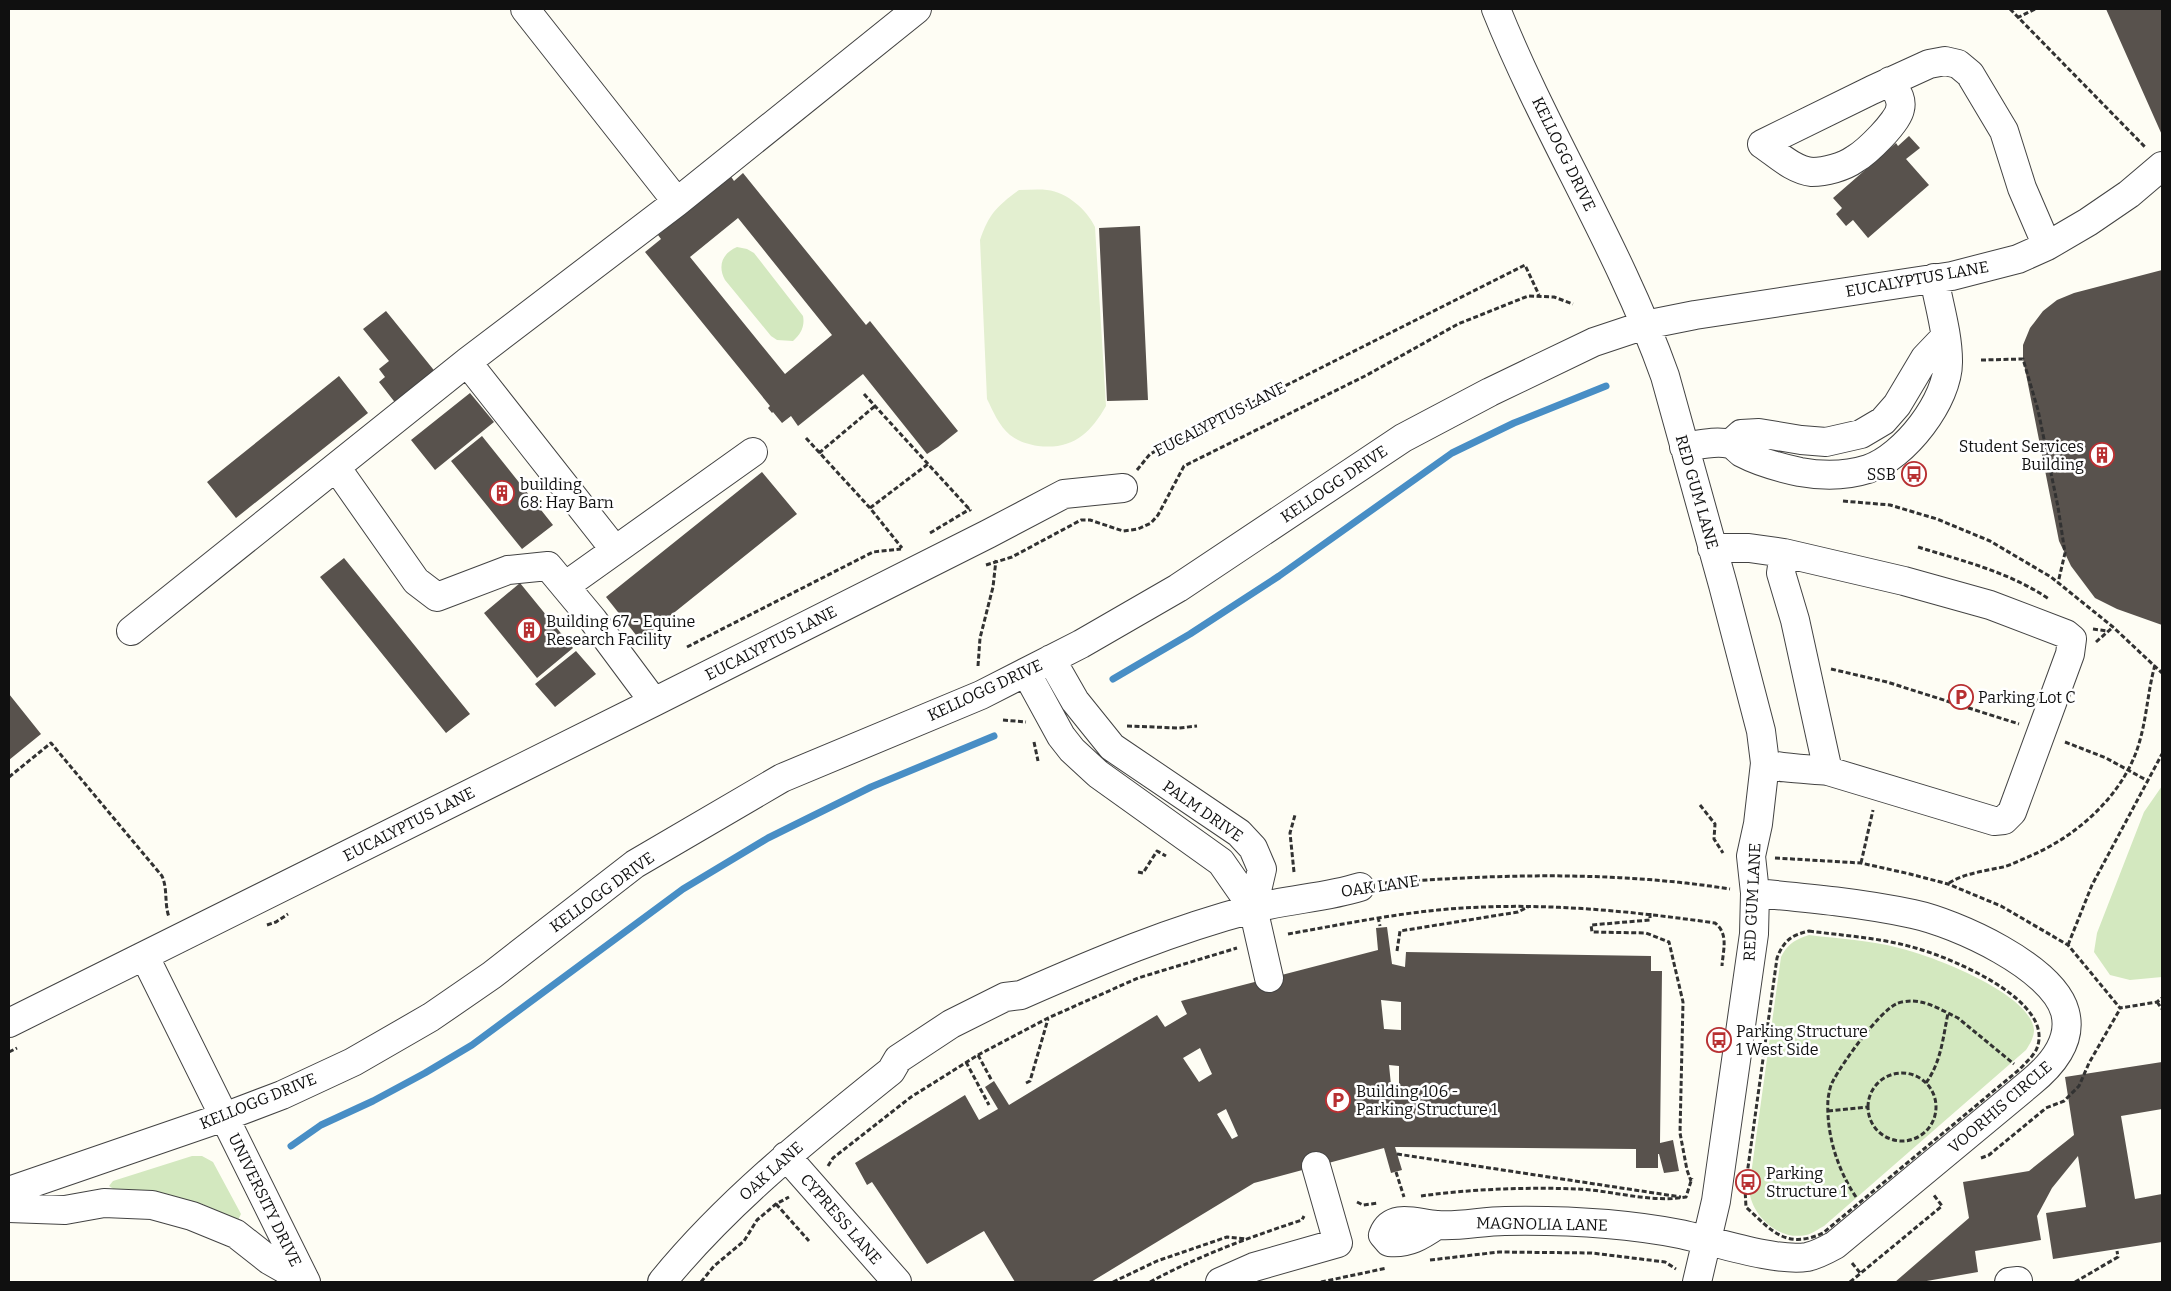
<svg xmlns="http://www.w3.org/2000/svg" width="2171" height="1291" viewBox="0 0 2171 1291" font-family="Bitter,serif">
	<rect width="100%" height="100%" fill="#fefdf4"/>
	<path fill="#d3e8bf" d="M737,247L747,249L754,253L803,316C805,326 801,334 793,341L777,340L771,336L725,280C717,265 723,253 737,247Z
		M2162,786V977L2130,980L2110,975L2094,952L2097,933L2144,812Z
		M1809,935C1839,939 1870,940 1899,948C1930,955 2031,993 2034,1030C2034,1037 2030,1044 2026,1050L1824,1226C1818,1229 1812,1234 1806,1235C1778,1241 1751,1215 1749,1189L1781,957C1788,944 1794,940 1809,935Z
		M192,1156H202L213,1162L241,1214L238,1220L202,1204L181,1198L155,1192L115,1190L109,1186L113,1181Z"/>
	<path fill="#e3efd0" d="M1019,190C1028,190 1038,189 1047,190C1067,192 1087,210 1095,227L1106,406C1090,434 1072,450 1038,446C1027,444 1019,442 1010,435C999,426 993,411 987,399L980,240C989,214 997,206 1019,190Z"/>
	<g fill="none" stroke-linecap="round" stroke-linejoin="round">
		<path stroke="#488ec5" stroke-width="7" d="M1113,679L1190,634L1279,576L1452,453L1514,423L1606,386
			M291,1146L321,1125L373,1101L425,1073L472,1045L683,889L768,838L871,787L994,736"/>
	</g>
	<path fill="#58524d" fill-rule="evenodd" d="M2106,9H2162V135Z
		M1909,136L1920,148L1906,159L1929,185L1868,238L1853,220L1846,226L1836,214L1842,208L1833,198L1896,143L1898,146Z
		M743,173L866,325L870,321L958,431L938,447L927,454L863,374L798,426L791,416L782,423L773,412L772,413L768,408L770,406L645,252L661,239L658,235L726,181L725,179L730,175L734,181ZM738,218L832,335L785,374L690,257Z
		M1140,226L1148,400L1107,401L1099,228Z
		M2162,270V625L2117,609L2095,598L2071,566L2059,541L2023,359V345L2030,328L2043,311L2057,300L2074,293Z
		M386,311L437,374L397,405L379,382L385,377L379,369L389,361L363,329Z
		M339,376L368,413L236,518L207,482Z
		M470,393L494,422L435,470L411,440Z
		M482,436L553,525L522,549L451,461Z
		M762,472L797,514L640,640L606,597Z
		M344,558L470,714L446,733L320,577Z
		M520,583L573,648L537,678L484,613Z
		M576,651L596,674L555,707L535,684Z
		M9,694L41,734L9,760Z
		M1387,927L1392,964L1405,967L1406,952L1651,956V971H1662L1660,1143L1673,1140L1679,1171L1664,1173L1659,1154H1658V1168H1636V1149L1400,1147H1395L1402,1170L1391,1173L1384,1148L1254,1183L1091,1282H1015L984,1231L927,1264L872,1182L867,1185L855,1163L965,1095L979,1120L998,1109L985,1087L994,1081L1009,1105L1157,1015L1165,1027L1187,1014L1181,1001L1378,950L1376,928ZM1381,1000L1401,1002V1030L1384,1029ZM1200,1048L1212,1074L1199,1082L1183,1058ZM1389,1065L1399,1066V1095H1392ZM1226,1109L1238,1136L1232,1139L1217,1114Z
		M2162,1062V1109L2121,1116L2135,1199L2162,1194V1242L2053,1259L2046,1213L2086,1207L2078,1156L2052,1188L2037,1216L2041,1240L1975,1251L1978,1272L1921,1282H1895L1969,1218L1963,1182L2029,1171L2074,1135L2065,1077Z"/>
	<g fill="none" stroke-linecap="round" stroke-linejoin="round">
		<defs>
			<path id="minor" d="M1496,9C1546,134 1620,249 1665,376L1723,585L1761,731L1765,763L1758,824L1751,856L1755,893L1754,934L1716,1201L1697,1282
				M1890,81C1895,90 1903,98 1900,109C1898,122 1867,152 1855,159C1844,167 1825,172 1812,172C1793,170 1777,154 1762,144L1872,90L1929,64L1945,61L1958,64L1970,74L2004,131L2022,188L2047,246
				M677,202L917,9
				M467,362L615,550
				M1730,444L1741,434L1759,433L1801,440L1826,442L1861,434L1883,421L1897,405L1925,358L1945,337
				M1684,447C1698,445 1716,440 1730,444C1734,445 1738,450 1742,453C1759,462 1781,468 1800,472C1822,476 1846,476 1868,469C1904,457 1949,400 1948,361C1948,334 1939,305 1934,278
				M336,467L416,581L437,597L508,570L548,566L593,620L654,702
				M1712,548H1749L1784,553L1904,581L1990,605L2066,634L2072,639L2070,654L2012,812L2004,820L1994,821L1828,771C1811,769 1779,769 1765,763
				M1784,553L1781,573L1795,620L1828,771
				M565,586L753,452
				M131,631L467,362L677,202L525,9
				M1051,659L1075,701L1112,747L1239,833L1253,848L1262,869L1253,908
				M1026,672L1061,736L1072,750L1098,774L1221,862L1253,908L1269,978
				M145,957L306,1282
				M9,1023L654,702L988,534L1064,494L1123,488
				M786,1156L897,1282
				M9,1191L224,1117L282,1095L353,1062L431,1017L492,975L635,864L782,778L981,695L1081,644L1178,588L1403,438L1490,392L1594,342L1645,325L1695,315L1952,276L2018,259L2047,246L2088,222L2129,194L2162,166
				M9,1208L65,1210L104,1203L152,1205L192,1216L236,1234L269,1260L304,1280
				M1437,1225C1421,1236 1408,1244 1389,1242L1383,1235C1392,1212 1418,1224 1437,1225C1459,1227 1483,1221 1505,1221C1563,1220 1623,1223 1680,1234C1714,1241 1774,1262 1807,1257C1817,1255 1826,1250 1835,1245L2030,1083C2051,1066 2073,1042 2065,1012C2053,967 1956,923 1913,914C1862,903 1808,898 1755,893
				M662,1282C728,1201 810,1136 891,1071L898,1059L951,1024L1005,997L1021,995C1096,962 1172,930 1252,909C1287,899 1325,898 1360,887
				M1220,1282L1254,1267L1338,1243L1316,1166
				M2009,1282L2018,1281"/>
		</defs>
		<use href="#minor" stroke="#434343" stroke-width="30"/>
		<path stroke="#323232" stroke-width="3" stroke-dasharray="5 2.5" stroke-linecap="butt" d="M2010,9L2146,148
			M2017,18L2035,9
			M1981,360L2023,359L2038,410L2058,507L2065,553L2058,583
			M864,394L971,511
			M806,438L870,508L902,548
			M819,453L875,406
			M1137,470L1150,454L1525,265L1539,295
			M1843,501L1890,505L1937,519L1990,541L2051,577L2113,627L2162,673
			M870,508L928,464
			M930,533L970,509
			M1918,547C1963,561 2009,572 2049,599
			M986,565L1012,557L1081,520H1090L1123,531L1138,529L1151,523L1158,515L1184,466L1367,375L1458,324L1528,296L1554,297L1573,304
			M2093,629L2108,631
			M2096,642L2113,627
			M687,647L873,552L901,549
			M978,666L980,638L993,587L996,560
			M1831,669L1887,682L2019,724
			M1003,720L1026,722
			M1127,726L1179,728L1197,726
			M1034,742L1038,761
			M2065,742L2106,758L2148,781
			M9,777L51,743L162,876C168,890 164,903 169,917
			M1700,805L1715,824L1714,839L1723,853
			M1775,858L1861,863L1910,874L1948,884L2001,906L2068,945L2120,1008L2157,1002L2162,998
			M1861,863L1873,810
			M1138,872L1143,873L1157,851L1166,856
			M1294,872L1290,833L1295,815
			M1385,883C1499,874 1616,871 1730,889
			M1949,883C1965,873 1985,871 2003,867C2011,865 2020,860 2028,857C2078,836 2126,793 2140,740C2147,715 2148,690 2155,665
			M1650,913V920L1591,925L1592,932L1646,933L1669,942L1683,1002L1680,1133L1687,1170L1691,1181
			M1378,917L1380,926
			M267,925L276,922L288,914
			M1809,931C1846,936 1884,938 1919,949C1953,959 2055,1001 2037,1048C2034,1056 2025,1063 2020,1069L1823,1233C1786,1250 1772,1231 1746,1207L1745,1189L1777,958C1784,940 1792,935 1809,931Z
			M1288,934C1338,925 1388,915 1438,910C1531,901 1623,910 1715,923C1729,934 1723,950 1722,966
			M2068,945L2092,885L2162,754
			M1397,951L1400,931L1518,912L1528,907
			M2157,1002L2162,1009
			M9,1052L17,1048
			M978,1055L992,1081
			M966,1062L989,1105
			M1868 1107a34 34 0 1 1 68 0a34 34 0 1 1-68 0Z
			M1026,1083L1030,1081L1048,1019
			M1926,1083C1941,1062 1943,1038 1948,1013
			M1828,1111L1868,1107
			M1397,1154L1681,1197
			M1981,1158L1989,1155L2046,1108L2064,1101L2079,1086L2089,1063L2120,1009
			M828,1166L833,1158L911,1097L978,1055L1048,1018L1138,978L1237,948
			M1396,1172L1404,1197
			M1421,1196C1471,1189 1528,1187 1579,1189C1615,1191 1650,1203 1686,1197L1692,1178
			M1856,1197C1837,1169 1826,1133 1828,1099C1829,1093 1830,1086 1833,1081C1843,1062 1878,1013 1896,1004C1900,1002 1907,1001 1911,1001C1928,1001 1943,1011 1958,1018L2014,1064
			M1357,1202L1363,1205L1378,1203
			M776,1204L809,1241
			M1430,1260L1499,1252L1592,1253L1665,1262L1676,1269
			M1852,1263L1861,1274
			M701,1282L714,1266L744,1241L757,1220L776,1204L789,1197
			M1113,1282L1157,1261L1227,1237L1246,1239
			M1150,1282C1198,1256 1250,1237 1302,1220L1304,1216
			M1321,1282L1387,1268
			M1850,1282L1942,1206L1933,1194
			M2075,1282L2118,1257L2117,1251"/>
		<use href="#minor" stroke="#fff" stroke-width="28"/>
	</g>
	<defs>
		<symbol id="building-ring" viewBox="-11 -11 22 22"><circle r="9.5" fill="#fff" stroke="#b83032" stroke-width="1.5"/><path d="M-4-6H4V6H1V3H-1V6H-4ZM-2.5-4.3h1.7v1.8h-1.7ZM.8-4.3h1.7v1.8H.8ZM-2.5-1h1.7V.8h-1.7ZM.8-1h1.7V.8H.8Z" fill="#b83032"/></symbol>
		<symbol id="bus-ring" viewBox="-11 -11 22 22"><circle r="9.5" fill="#fff" stroke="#b83032" stroke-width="1.5"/><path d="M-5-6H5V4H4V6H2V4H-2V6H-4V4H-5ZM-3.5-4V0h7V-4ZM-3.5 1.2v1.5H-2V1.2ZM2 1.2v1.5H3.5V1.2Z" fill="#b83032"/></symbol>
		<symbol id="parking-ring" viewBox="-11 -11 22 22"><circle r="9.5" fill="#fff" stroke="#b83032" stroke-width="1.5"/><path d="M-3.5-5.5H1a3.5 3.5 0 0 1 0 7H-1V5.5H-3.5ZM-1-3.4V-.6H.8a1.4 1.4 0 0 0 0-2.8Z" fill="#b83032"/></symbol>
	</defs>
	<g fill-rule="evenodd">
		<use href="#building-ring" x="2088" y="441" width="28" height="28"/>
		<use href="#bus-ring" x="1900" y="460" width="28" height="28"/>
		<use href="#building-ring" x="488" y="479" width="28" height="28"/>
		<use href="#building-ring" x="515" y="616" width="28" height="28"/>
		<use href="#parking-ring" x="1947" y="683" width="28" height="28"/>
		<use href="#bus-ring" x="1705" y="1026" width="28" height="28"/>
		<use href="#parking-ring" x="1324" y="1086" width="28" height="28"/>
		<use href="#bus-ring" x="1734" y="1168" width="28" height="28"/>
	</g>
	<g text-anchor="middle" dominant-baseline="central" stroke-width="5" stroke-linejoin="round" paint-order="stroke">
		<g font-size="16" fill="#101010" stroke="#fff">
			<text transform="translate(1564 154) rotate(64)">KELLOGG DRIVE</text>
			<text transform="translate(1917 279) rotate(-10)">EUCALYPTUS LANE</text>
			<text transform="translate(1220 419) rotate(-27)">EUCALYPTUS LANE</text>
			<text transform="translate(1334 484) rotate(-34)">KELLOGG DRIVE</text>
			<text transform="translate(1697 492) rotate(74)">RED GUM LANE</text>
			<text transform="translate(771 643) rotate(-27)">EUCALYPTUS LANE</text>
			<text transform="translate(985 690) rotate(-25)">KELLOGG DRIVE</text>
			<text transform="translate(1203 811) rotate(35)">PALM DRIVE</text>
			<text transform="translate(409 824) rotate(-27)">EUCALYPTUS LANE</text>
			<text transform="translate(1380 886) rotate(-8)">OAK LANE</text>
			<text transform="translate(602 892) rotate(-36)">KELLOGG DRIVE</text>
			<text transform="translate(1752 902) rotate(-87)">RED GUM LANE</text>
			<text transform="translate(258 1101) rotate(-22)">KELLOGG DRIVE</text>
			<text transform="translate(2000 1107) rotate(-41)">VOORHIS CIRCLE</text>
			<text transform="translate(771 1171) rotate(-42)">OAK LANE</text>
			<text transform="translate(265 1200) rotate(64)">UNIVERSITY DRIVE</text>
			<text transform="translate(841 1219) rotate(49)">CYPRESS LANE</text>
			<text transform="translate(1542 1224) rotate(1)">MAGNOLIA LANE</text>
		</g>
		<g font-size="16" fill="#101010" stroke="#fff" text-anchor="start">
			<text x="2084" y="446" text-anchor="end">Student Services<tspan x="2084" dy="18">Building</tspan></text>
			<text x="1896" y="474" text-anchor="end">SSB</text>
			<text x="520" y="484">building<tspan x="520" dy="18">68: Hay Barn</tspan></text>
			<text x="546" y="621">Building 67 - Equine<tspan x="546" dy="18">Research Facility</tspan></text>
			<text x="1978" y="697">Parking Lot C</text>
			<text x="1736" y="1031">Parking Structure<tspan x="1736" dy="18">1 West Side</tspan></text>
			<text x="1356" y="1091">Building 106 -<tspan x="1356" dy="18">Parking Structure 1</tspan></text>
			<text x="1766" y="1173">Parking<tspan x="1766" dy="18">Structure 1</tspan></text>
		</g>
	</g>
	<rect width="2171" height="1291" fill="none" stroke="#101010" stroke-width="20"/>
</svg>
